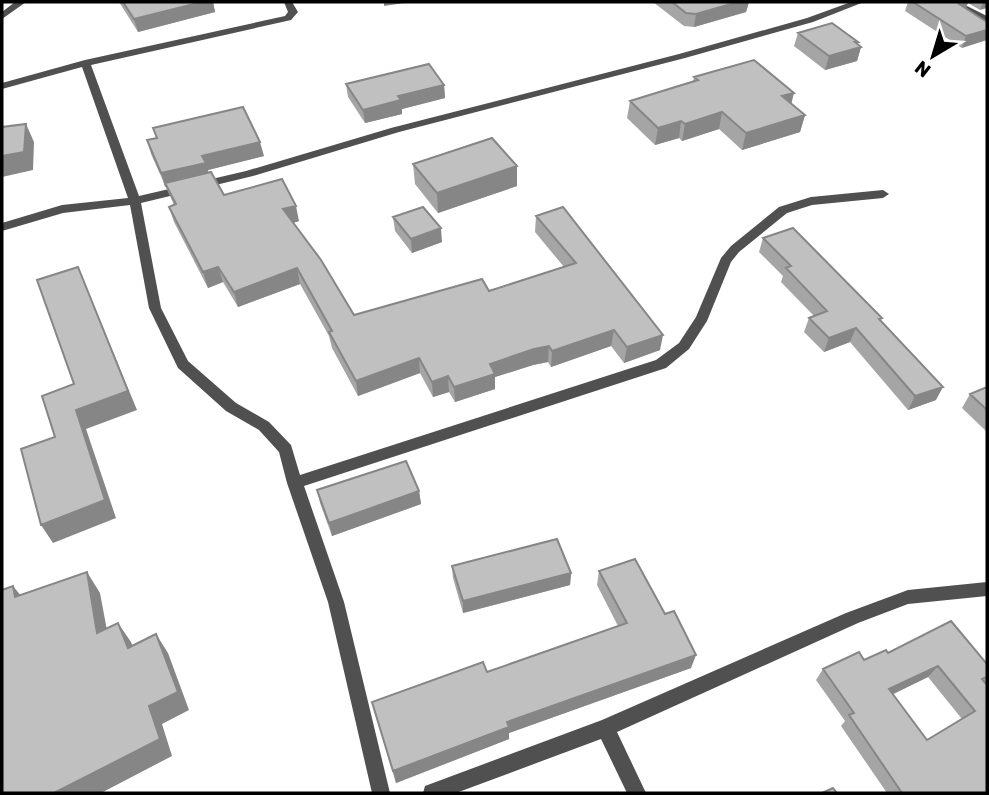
<svg xmlns="http://www.w3.org/2000/svg" width="989" height="795" viewBox="0 0 989 795" font-family="Rubik,sans-serif">
	<rect width="100%" height="100%" fill="#fff"/>
	<g fill="none" stroke-linecap="round" stroke-linejoin="round">
		<path fill="#505050" fill-rule="evenodd" d="M15,2H26L2,19V12Z
			M284,2H292L298,12L291,20L91,65L139,196L246,171L391,128L679,54L807,18L851,2H864L813,22L685,58L399,132L253,176L141,203L161,308L188,361L236,403L269,422L291,445L300,475L656,360L679,343L696,317L721,258L731,246L779,207L811,197L883,190L889,194L883,198L812,205L787,213L739,252L731,262L707,321L689,349L666,368L304,486L344,602L390,793H372L328,602L287,483L279,452L259,430L226,411L178,368L149,308L130,205L63,213L2,231V223L62,205L128,198L82,67L2,89V83L85,60L285,16L288,12Z
			M948,2H959L987,16V23Z
			M987,582V596L908,604L858,623L617,732L646,793H627L601,739L456,793H423L425,786L602,720L846,613L908,590Z"/>
	</g>
	<path fill="#a5a5a5" fill-rule="evenodd" d="M119,2H213L215,12L138,32Z
		M653,2H749L746,12L694,27L684,26Z
		M908,2H987L980,10L968,3L966,8L987,22L962,48L905,11Z
		M798,33L858,42L857,44L861,47L857,61L825,70L794,46Z
		M694,77L791,104L805,115L800,132L742,150L719,129L682,141L679,138L655,145L627,118L630,101L693,82Z
		M346,84L444,85L445,98L402,109V114L365,123L348,97Z
		M153,128L264,156L208,170V173L224,195L299,221L293,223L354,315L489,291L564,267L535,232L536,216L660,350L624,363L611,346L551,367L548,362L533,365L495,377V389L455,402L449,392L433,397L420,373L358,396L332,348L329,336L300,284L238,307L223,282L208,288L174,222L169,207L174,205L151,154L147,140L156,138Z
		M413,164L517,186L438,213L415,184Z
		M393,217L442,242L412,253L395,231Z
		M763,238L882,318L881,321L936,400L908,410L850,342L824,352L804,332L809,318L814,316L781,282L783,276L759,252Z
		M987,387V432L962,408L970,394Z
		M317,490L419,491L421,504L332,536L320,503Z
		M452,566L571,573L570,585L463,613L453,578Z
		M599,571L691,668L509,733V739L396,783L372,702L487,672L618,626L597,585Z
		M951,621L987,681L985,683L987,793H887L841,726L845,721L816,680L823,669L864,660L888,653ZM928,677L962,719L927,740L893,694Z"/>
	<path fill="#868686" d="M202,2H213L215,12L138,32L134,19Z
		M384,2H411L384,6Z
		M738,2H749L746,12L694,27L696,14Z
		M968,2L964,13L959,4Z
		M983,2H987V8L980,10Z
		M987,30V40L962,48L966,36Z
		M855,42H858L856,49L861,47L857,61L825,70L829,56Z
		M444,85L445,98L402,109V114L365,123L363,110L398,96Z
		M794,93L790,109L782,96Z
		M722,112L719,129L682,141L685,124Z
		M805,115L800,132L742,150L746,133Z
		M681,121L679,138L655,145L658,128Z
		M26,124L34,142L33,170L2,177V156Z
		M260,142L264,156L208,170L210,177L165,183L166,187H165L161,173L202,156Z
		M517,166V186L438,213L437,193Z
		M296,206L299,221L286,225L283,209Z
		M441,228L442,242L412,253L411,239Z
		M78,267L137,410L86,429L116,518L53,543L41,525L76,410Z
		M218,267L223,282L208,288L203,272Z
		M297,268L300,284L238,307L234,292Z
		M856,328L850,342L824,352L829,338Z
		M614,330L611,346L551,367L552,351Z
		M663,335L660,350L624,363L627,347Z
		M549,346L548,362L533,365L495,377V389L455,402L454,387L490,364L534,349Z
		M419,358L420,373L358,396L356,381Z
		M448,376L449,392L433,397L432,382Z
		M943,387L936,400L908,410L915,396Z
		M419,491L421,504L332,536L329,523Z
		M87,572L100,593L111,652L97,633Z
		M571,573L570,585L463,613V601Z
		M13,586L30,607L15,597Z
		M118,623L131,642L141,667L128,648Z
		M156,634L168,653L189,710L162,724L172,756L101,793H54L149,706Z
		M696,655L691,668L509,733V739L396,783L393,771L507,722Z
		M938,666L928,677L881,700L889,689Z"/>
	<path fill="#c0c0c0" stroke="#868686" stroke-width="2" fill-rule="evenodd" d="M123,2H202L134,19Z
		M672,2H738L696,14L686,13Z
		M913,2H968L959,4L987,22V30L966,36Z
		M832,23L858,42H855L861,47L829,56L798,33Z
		M754,60L794,93L782,96L805,115L746,133L722,112L685,124L681,121L658,128L630,101L698,80L694,77Z
		M429,64L444,85L398,96L401,100L363,110L346,84Z
		M243,107L260,142L202,156L206,163L161,173L147,140L157,138L153,128Z
		M26,124L24,152L2,156V127Z
		M492,138L517,166L437,193L413,164Z
		M211,172L224,195L282,179L296,206L283,209L321,260L354,315L482,279L489,291L576,263L536,216L563,207L663,335L627,347L614,330L552,351L549,346L534,349L490,364L495,374L454,387L448,376L432,382L419,358L356,381L329,332L332,331L297,268L234,292L218,267L203,272L169,207L176,204L165,183Z
		M423,207L441,228L411,239L393,217Z
		M793,228L882,318L879,319L943,387L915,396L856,328L829,338L809,318L827,311L786,268L791,266L763,238Z
		M78,267L128,391L76,410L105,500L41,525L21,449L55,437L42,396L74,384L37,280Z
		M987,387V410L970,394Z
		M406,461L419,491L329,523L317,490Z
		M557,539L571,573L463,601L452,566Z
		M635,559L665,614L674,611L696,655L507,722L509,727L393,771L372,702L483,662L487,672L627,623L599,571Z
		M87,572L97,633L118,623L128,648L156,634L178,692L149,706L160,739L54,793H2V590L13,586L15,597Z
		M951,621L987,664V677L982,679L987,685V793H902L849,715L854,713L823,669L859,652L864,660L886,650L888,653ZM938,666L975,711L927,740L889,689Z
		M833,788L837,793H822Z"/>
	<rect width="989" height="795" fill="none" stroke="#000000" stroke-width="7"/>
	<g transform="translate(933 56) rotate(218)" stroke="#ffffff" stroke-width="5" paint-order="stroke">
	<path d="M0-5L12 26L0 18L-12 26Z" fill="#000000"/>
	<text y="-10" font-size="19" font-weight="bold" text-anchor="middle" fill="#000000">N</text>
	</g>
</svg>
